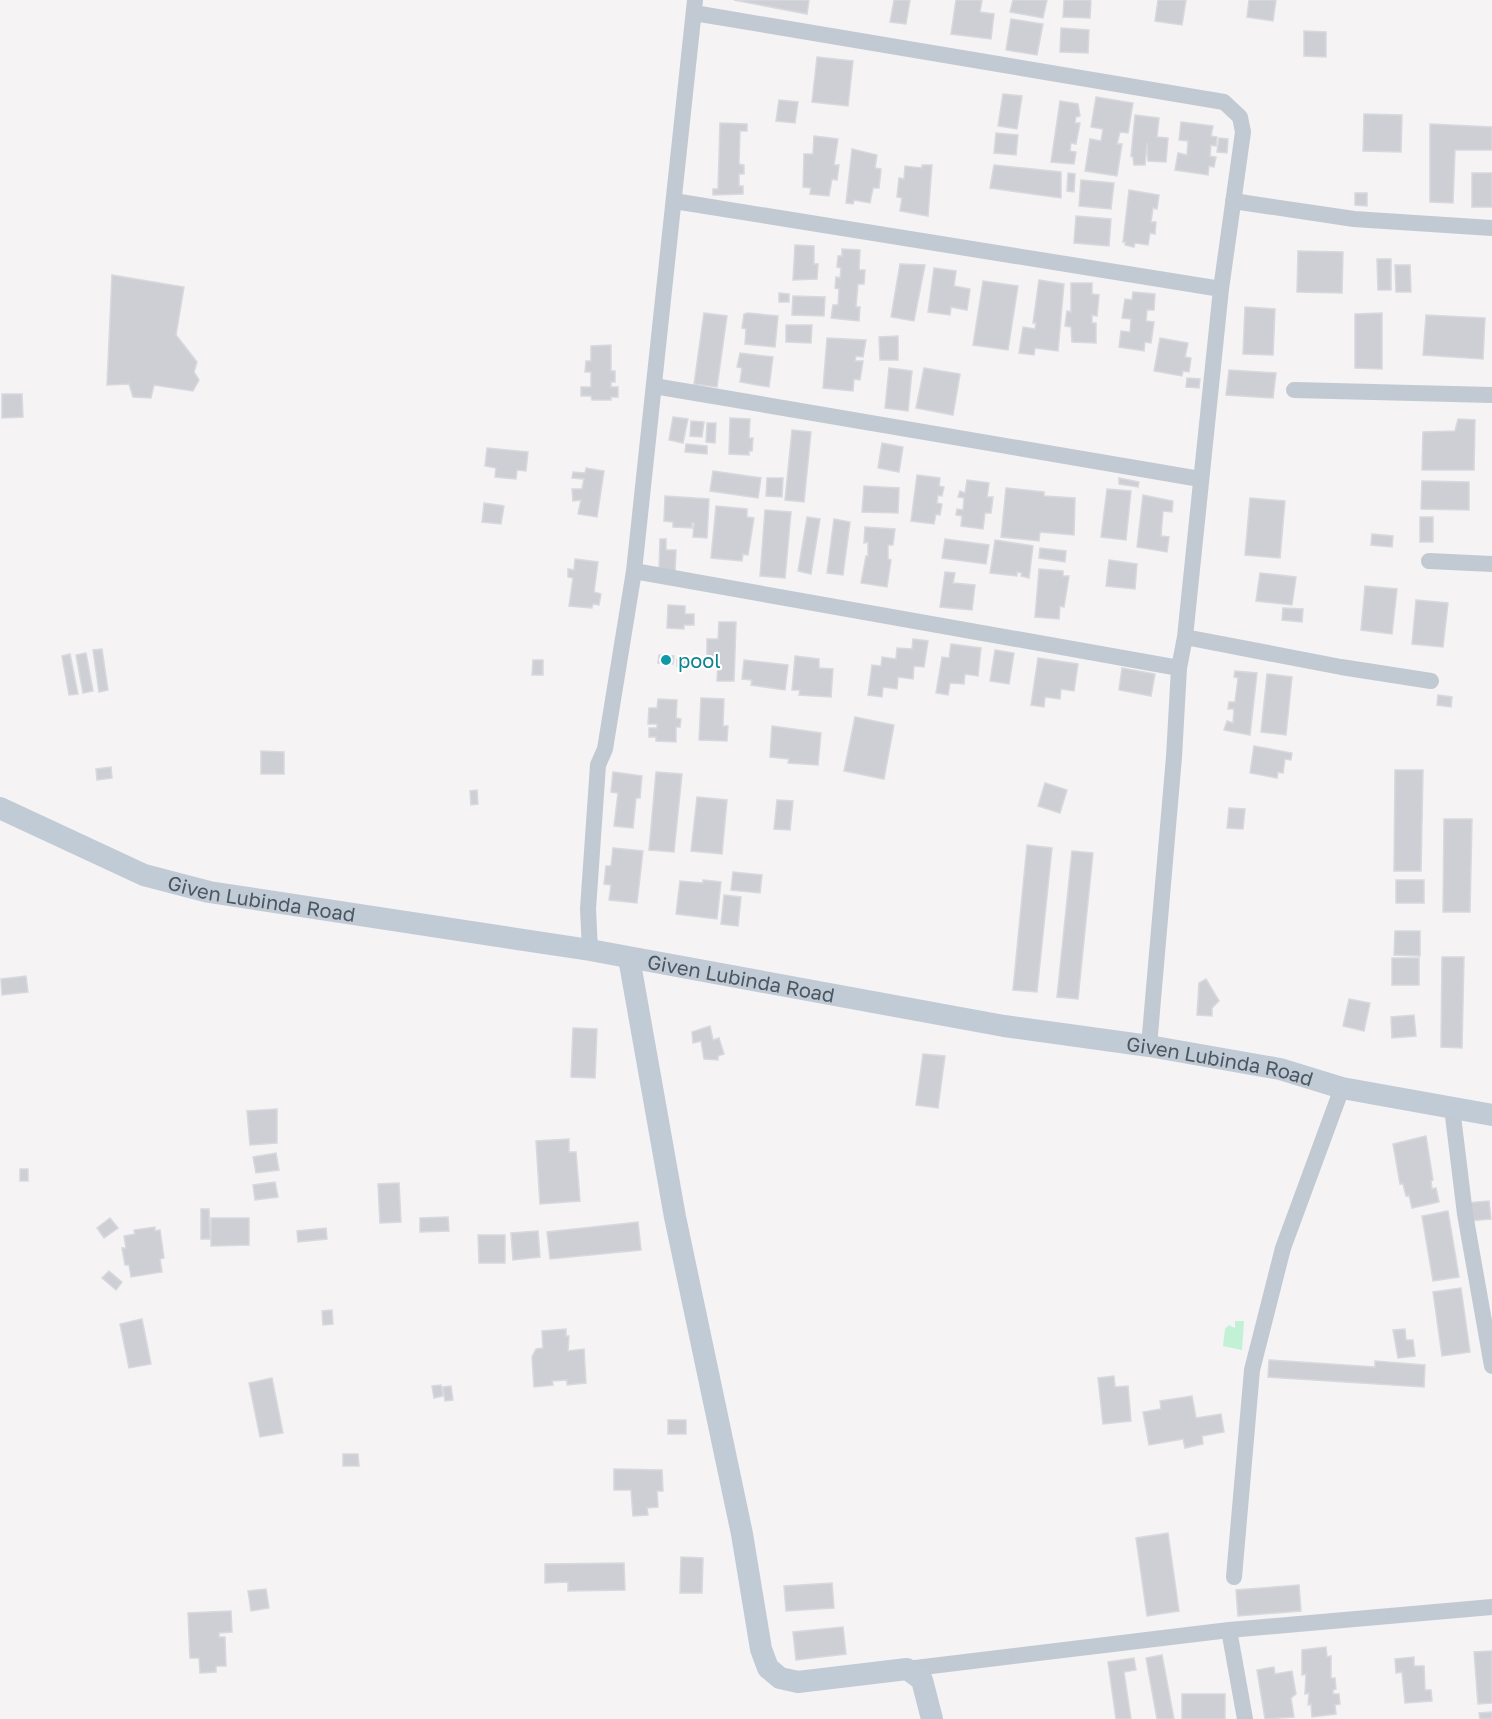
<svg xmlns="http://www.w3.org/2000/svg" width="1492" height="1719" viewBox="0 0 1492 1719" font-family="'Golos Text',sans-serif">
	<rect width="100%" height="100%" fill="#f5f3f3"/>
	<path fill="#c3f1d5" d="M1235,1321H1244L1242,1350L1223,1346L1225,1329L1229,1325L1235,1328Z"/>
	<path fill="#cdcfd5" stroke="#d7d9de" stroke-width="1.5" d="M734,0H809L807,14Z
		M894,0H910L906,24L890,22Z
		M956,0H982L980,12L994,14L991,39L951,34Z
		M1013,0H1047L1043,18L1010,12Z
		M1064,0H1091L1090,18L1063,17Z
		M1158,0H1186L1182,25L1155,21Z
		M1249,0H1276L1273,21L1247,17Z
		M1011,19L1043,24L1037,55L1006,50Z
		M1061,28L1089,30L1088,53L1060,52Z
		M1304,31L1326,32V57L1304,56Z
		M817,57L853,61L848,106L812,102Z
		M1003,94L1022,96L1017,129L998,126Z
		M1096,97L1133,103L1128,133L1120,132L1117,144H1122L1117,176L1085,171L1090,139L1101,141L1103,129L1091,127Z
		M779,100L798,102L795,123L776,121Z
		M1060,101L1078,104L1080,116L1076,117L1075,123H1080L1076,144L1071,143L1070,151L1076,152L1074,164L1051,162Z
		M1364,114L1402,115L1401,152L1363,151Z
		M1135,115L1159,118L1157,137L1168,138L1166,162L1148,161L1147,143L1145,165H1134L1133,157L1131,156Z
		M1181,122L1213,126L1211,136L1217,137L1216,146L1211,145L1210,156L1216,157L1214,167L1209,166L1208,175L1175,170L1178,153L1187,155L1188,141L1179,140Z
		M720,123L747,124V131H740L739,164L744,165V174H739V186H743V194L713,195V189H718Z
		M1430,124L1492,127V150H1455L1453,203L1430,202Z
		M996,133L1018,135L1016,155L994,153Z
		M814,136L838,139L834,165H839L837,180L832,179L829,196L810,194L811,188L803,187L804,154H813Z
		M1219,138L1228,139L1227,153L1217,152Z
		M852,149L877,155L875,168L881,169L879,188H873L870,203L854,200L853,204L846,203Z
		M922,165H932L928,216L900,211L902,198L897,197L899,178L904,179L905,166L922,168Z
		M994,165L1061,172V198L990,188Z
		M1068,173L1075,174L1074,192L1067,191Z
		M1472,173H1492V207H1472Z
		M1081,180L1114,183L1111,209L1079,206Z
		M1129,190L1159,195L1157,209L1153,208L1151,222H1156L1155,234L1150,233L1148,245L1135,243L1134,247L1125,245L1126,242H1123Z
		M1355,193H1367V206L1355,205Z
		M1076,216L1111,219L1109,246L1074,243Z
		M795,245L814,246V264H818L817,279L793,280Z
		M842,249L860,250L859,270H865L864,284H858L856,307H860L859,321L831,318L833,305H838L839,289L835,288L836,277L840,278L841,268L837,267L838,256H842Z
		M1298,251L1343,252L1342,293L1297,292Z
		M1377,259H1391V290H1378Z
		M900,264L925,265L914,321L891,317Z
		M1395,265H1410L1411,292H1396Z
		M934,268L956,271L954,286L970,289L967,310L951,307L950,315L928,312Z
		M112,275L184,287L176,335L197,362L194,372L199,380L193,391L154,385L151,398L133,397L129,384L107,385Z
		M1039,280L1064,284L1058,351L1035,348L1034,355L1019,353L1023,327L1035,329L1036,323H1033Z
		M983,281L1018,286L1008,350L973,345Z
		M1071,283H1092V294L1099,295L1097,316L1092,315V323H1096V343L1072,342L1071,327L1065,326L1067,311L1071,312Z
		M1133,292L1155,294L1154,310H1147L1146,321L1154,322L1151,343L1145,342L1144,351L1119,347L1121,331L1130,332L1131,319L1122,318L1125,299L1132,300Z
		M779,293L789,294V302H779Z
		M793,296L825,297L824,316L792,315Z
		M1245,307L1275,309L1273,355L1243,354Z
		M704,313L727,316L717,387L694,384Z
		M748,313L778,316L775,347L745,344L746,329L742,328L744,314Z
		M1382,313V369L1355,368V314Z
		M1426,315L1485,318L1483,359L1423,355Z
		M786,325H812L811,343L786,342Z
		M898,336V360H880L879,337Z
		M827,338L866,340L863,357L856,356L855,361H863L860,380L854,379L853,391L823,388Z
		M1160,338L1188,343L1185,357L1191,358L1189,372L1183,371L1182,376L1154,371Z
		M611,345V371H615V382H611V387H618V397H611V400H592L591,396H581V387H591V372H585L586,361H591V346Z
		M740,353L773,357L769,387L740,382L742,368L737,367Z
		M889,368L912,371L908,411L885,408Z
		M924,368L960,374L953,415L916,408Z
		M1229,370L1276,373L1273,398L1226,395Z
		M1187,378L1200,379L1199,388L1186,387Z
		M2,394H22L23,417L2,418Z
		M673,417L688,419L683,443L669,440Z
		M730,418L750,419L749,438H753L752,451H749V455L729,454Z
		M1458,419L1475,420L1474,470H1422L1423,432L1455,431Z
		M691,421L704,422L702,437L690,436Z
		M707,423H716L715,443L706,442Z
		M792,430L811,432L804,502L785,500Z
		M882,443L903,447L899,472L878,468Z
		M686,444L707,446V454L685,452Z
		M487,448L528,452L526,471L517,470L516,479L495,477L496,468L485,466Z
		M586,468L604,471L597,517L578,514L581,500L573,501L572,489H582L584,479L572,478L573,472L585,473Z
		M713,471L761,478L758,498L710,491Z
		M917,475L940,478L939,486L944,487L942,496L938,495L937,503L942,504L940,515L936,514L934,524L911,521Z
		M767,478H783L782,497L766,496Z
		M1119,478L1139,482L1138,487L1119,484Z
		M967,480L989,483L987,497H993L991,513H985L983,529L961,526L962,516L956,515L957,509L963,510L964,498L958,497L960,491L965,493Z
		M1422,481L1469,482V510L1421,509Z
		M864,486L899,488L898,513L862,512Z
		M1006,488L1044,492V496L1075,498L1074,535L1040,532L1039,541L1001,537Z
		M1107,489L1131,491L1126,540L1101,537Z
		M1143,495L1173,501L1172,512L1163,511L1161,536L1169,537L1167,552L1137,547Z
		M665,496L709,499L707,538L693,537L694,523H692V528L673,527V522L664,521Z
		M1250,498L1285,501L1280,558L1245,555Z
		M484,503L504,506L501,524L482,522Z
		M716,506L747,509V517L754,518L748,555L743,554L742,561L711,558Z
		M765,510L791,512L785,578L760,576Z
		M807,517L820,519L811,574L798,571Z
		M1420,517H1433V542H1420Z
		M834,519L850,522L843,575L827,573Z
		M865,527L895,529L893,545H888V559L891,560L887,587L861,583L866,556H868V542L864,543Z
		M1372,534L1393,536L1392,547L1371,545Z
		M660,539H666V550H676L675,572L659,571Z
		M945,539L989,545L986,564L942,558Z
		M995,540L1033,546L1029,578L1021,576L1022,573L1017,572V576L990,573Z
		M1040,548L1066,551L1065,562L1039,558Z
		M575,559L598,562L594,592L601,594L599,605L593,604L592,608L569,606L573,578L568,577V569L574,570Z
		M1109,560L1137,564L1135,589L1106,586Z
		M1039,569L1063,571V576H1069L1064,607L1060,606L1059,619L1035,617Z
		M945,572L955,573L953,583L975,585L972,610L940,607Z
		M1260,573L1296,577L1292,605L1256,601Z
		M1365,586L1397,589L1392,634L1361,630Z
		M1416,600L1448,603L1443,647L1412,644Z
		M668,605L685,606V614H694V625H684V629L667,628Z
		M1283,608L1303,609L1302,622L1282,620Z
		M719,622H736L734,681H717L718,659H707V639H718Z
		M913,639L928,641L924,667L914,666L913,679L898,677L897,689L883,687L882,697L868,695L872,665L881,666L882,657L896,659L897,648L912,649Z
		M951,644L981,648L978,676L965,674L964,684L950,683L948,695L936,693L942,657L949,658Z
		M102,649L108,690L99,692L93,650Z
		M995,650L1014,653L1009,684L990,681Z
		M86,653L93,691L83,693L76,655Z
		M70,654L78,694L69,695L62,656Z
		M659,655L674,656L673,664L658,663Z
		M795,656L819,659V668L833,669L831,697L799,695L800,690H792Z
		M1038,658L1078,664L1074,691L1061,689L1060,699L1045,697L1044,707L1031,705Z
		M677,659H686V666H677Z
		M533,660H543V675H532Z
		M744,660L788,665L785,690L751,685L752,680L742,679Z
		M1122,668L1155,674L1151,696L1119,690Z
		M1235,671L1257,673L1250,735L1224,730L1227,721L1233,723L1234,709H1228L1229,702H1235L1238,678L1234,677Z
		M1267,674L1292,677L1286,735L1261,732Z
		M1438,695L1452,697L1451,707L1437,705Z
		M701,698L724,699L723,726H728L727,741L699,740Z
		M658,699L677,700L676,718L681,719L680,727H676V742L656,741V737H649V728H657V724H648L649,708H657Z
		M855,717L894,725L884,779L844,771Z
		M772,726L821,733L818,765L788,763L789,759L770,757Z
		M1254,746L1292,753L1291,760L1285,759L1283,773L1278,772L1277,778L1250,773Z
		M261,751L284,752V774H261Z
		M111,767L112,778L97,780L96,769Z
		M1395,770H1423L1421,871H1394Z
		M613,772L642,776L640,798H636L633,828L614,826L618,793L611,792Z
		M656,772L682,774L674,852L649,850Z
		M1045,783L1067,790L1060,813L1038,806Z
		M477,790L478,804L471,805L470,791Z
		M697,797L727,800L722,854L691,851Z
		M777,800L793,801L790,830L774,829Z
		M1229,808L1245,809L1243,829L1227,828Z
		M1444,819H1472L1470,912H1443Z
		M1027,845L1052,848L1037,992L1013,990Z
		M613,848L643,851L637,903L609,900L611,885L604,884L606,866H611Z
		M1072,851L1093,853L1078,999L1057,997Z
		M733,872L762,875L760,893L731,890Z
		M703,880L721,882L717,919L676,914L680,881L703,883Z
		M1396,880H1424V903H1396Z
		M724,895L741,897L738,926L721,924Z
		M1395,931H1420V956L1394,955Z
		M1442,957H1464L1462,1048L1441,1047Z
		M1392,958H1419V985H1392Z
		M26,976L28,992L2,995L1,979Z
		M1206,979L1219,1001L1212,1008V1016L1197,1015L1199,983Z
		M1349,999L1370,1003L1364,1031L1343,1026Z
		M1414,1015L1416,1036L1392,1038L1391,1017Z
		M710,1026L713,1040L719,1038L724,1054L718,1056V1060L704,1059L701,1041L693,1043L692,1032Z
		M573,1028L597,1029L595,1078L571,1077Z
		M923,1054L945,1056L938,1108L916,1105Z
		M923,1054L945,1056L938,1108L916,1105Z
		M277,1109V1143L250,1145L247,1111Z
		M1426,1136L1433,1180L1431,1181L1432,1189L1436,1188L1439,1202L1412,1208L1409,1195L1406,1196L1403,1184H1400L1393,1144Z
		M569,1139V1152H576L580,1201L540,1204L536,1141Z
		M276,1153L279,1170L256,1173L253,1157Z
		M20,1169H28V1181H20Z
		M275,1182L278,1197L255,1200L253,1185Z
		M399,1183L401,1222L380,1223L378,1184Z
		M1489,1201L1491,1219L1468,1221L1466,1203Z
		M201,1209H209L210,1239H201Z
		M1448,1211L1459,1277L1433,1281L1422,1216Z
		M448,1217L449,1231L420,1232V1218Z
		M110,1218L118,1228L104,1238L97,1228Z
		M211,1218H249V1245L211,1246Z
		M638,1222L641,1250L550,1259L547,1232Z
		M155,1227V1231L160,1230L164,1258L160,1259L162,1272L131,1277L129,1265H125L122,1248H126L124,1236L135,1234L134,1230Z
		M326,1228L327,1239L298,1242L297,1231Z
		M538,1231L540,1257L513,1260L511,1233Z
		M478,1235H505V1263H479Z
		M109,1271L122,1282L116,1290L102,1278Z
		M1461,1288L1470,1352L1442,1356L1433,1292Z
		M332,1310L333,1324L323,1325L322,1311Z
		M142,1319L151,1364L129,1368L120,1324Z
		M566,1329V1336H569L568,1351L584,1349L586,1383L567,1385V1380L552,1381L553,1385L534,1387L532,1357L536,1349L543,1348L542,1331Z
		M1405,1329L1406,1340H1413L1415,1356L1398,1358L1393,1330Z
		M1269,1360L1375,1367V1361L1425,1365L1424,1387L1268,1377Z
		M1114,1376L1115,1387L1128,1386L1131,1421L1103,1424L1098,1378Z
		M272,1378L283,1433L260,1437L249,1383Z
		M441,1385L443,1396L434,1398L432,1386Z
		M451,1386L453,1400L445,1401L443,1387Z
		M1192,1396L1196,1418L1221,1414L1224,1432L1202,1436L1203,1444L1185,1448L1183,1439L1149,1445L1143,1412L1161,1409L1160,1401Z
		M668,1420H686V1434H668Z
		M343,1454H358L359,1466H343Z
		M614,1469L662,1470L663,1491H657L658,1507L647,1508L648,1515L633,1516L631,1490H614Z
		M1168,1533L1179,1611L1147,1616L1136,1538Z
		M681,1557L703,1558L702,1593H680Z
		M624,1563L625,1590L568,1591V1582L545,1583V1564Z
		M832,1583L834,1608L786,1611L784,1586Z
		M1299,1585L1301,1611L1238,1616L1236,1590Z
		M266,1589L269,1608L251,1611L248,1591Z
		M231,1611L232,1632L219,1633V1637H225L226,1666H216V1672L200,1673L199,1658H190L188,1613Z
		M843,1627L846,1654L796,1660L793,1632Z
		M1326,1647L1327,1657L1331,1656V1678H1335L1336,1689L1333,1690V1694H1339L1340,1704L1335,1705L1336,1714L1312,1717L1311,1704L1308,1705L1309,1693L1305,1694L1306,1674L1302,1675V1650Z
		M1492,1651V1703L1478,1704L1474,1652Z
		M1162,1655L1174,1719H1157L1146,1658Z
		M1414,1657V1666H1424L1425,1690H1431L1432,1701L1405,1703L1402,1672L1396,1673L1395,1659Z
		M1134,1658L1136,1670L1124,1672L1131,1719H1116L1108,1662Z
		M1274,1667L1275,1674L1292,1671L1296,1694L1291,1698L1294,1717L1265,1719L1257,1670Z
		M1182,1694H1225V1719H1182Z
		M1492,1712V1719H1480L1479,1713Z"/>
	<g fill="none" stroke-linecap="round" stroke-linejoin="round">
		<path stroke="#c1cad2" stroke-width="16" d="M694,13L1224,102L1240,117L1243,132L1221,289L1185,637L1179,668L1174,757L1149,1046
			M674,201L1221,289
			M1233,201L1354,219L1492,228
			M654,386L1200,479
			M1294,390L1492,395
			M1429,561L1492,564
			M634,571L1179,668
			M1185,637L1341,667L1431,681
			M590,950L588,909L598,765L605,749L634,571L695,0
			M1452,1108L1465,1214L1492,1366
			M1234,1577L1252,1370L1283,1248L1342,1088
			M1229,1630L1245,1719
			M907,1669L1229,1630L1492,1607"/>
		<g stroke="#c1cbd6" stroke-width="22">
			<path id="s1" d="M0,808L144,875L209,892L590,950L1004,1026L1149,1046L1280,1069L1342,1088L1492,1115"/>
			<path d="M629,958L675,1217L742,1534L761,1649L768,1668L780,1678L798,1682L907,1669L922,1680L932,1719"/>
		</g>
	</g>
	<circle fill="#0f9aa8" stroke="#fff" stroke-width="2" cx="666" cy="660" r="6"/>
	<g text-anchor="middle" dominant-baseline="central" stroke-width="4.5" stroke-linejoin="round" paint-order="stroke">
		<g font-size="20" fill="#0d838f" stroke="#fff" text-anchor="start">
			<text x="678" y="660">pool</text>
		</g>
		<g font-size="20" fill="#4a5661" stroke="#fff">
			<text stroke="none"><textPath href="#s1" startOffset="279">Given Lubinda Road</textPath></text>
			<text stroke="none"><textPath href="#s1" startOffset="765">Given Lubinda Road</textPath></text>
			<text stroke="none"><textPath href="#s1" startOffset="1251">Given Lubinda Road</textPath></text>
		</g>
	</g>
</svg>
